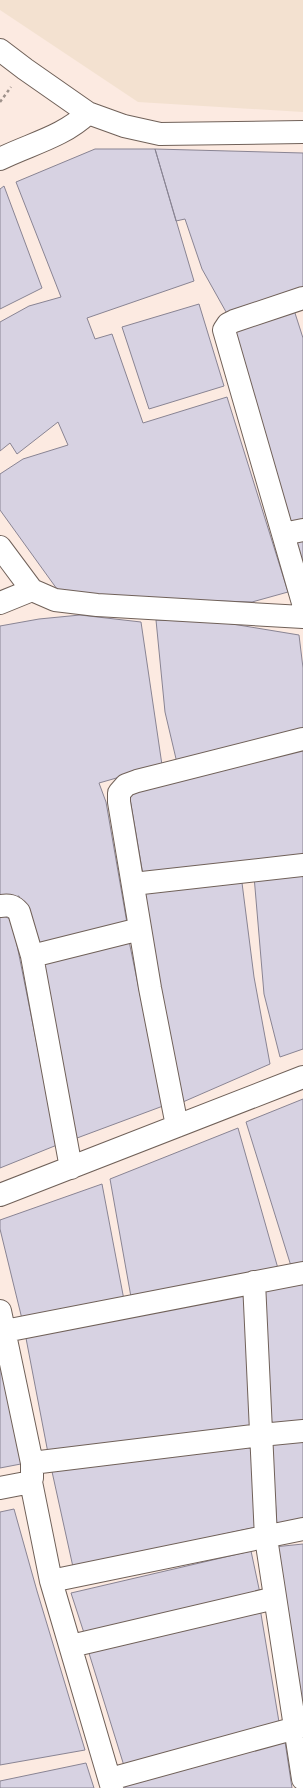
<svg xmlns="http://www.w3.org/2000/svg" width="303" height="1788" viewBox="0 0 303 1788" font-family="Overpass,sans-serif">
	<rect width="100%" height="100%" fill="#fceae1"/>
	<path fill="#f3e1d0" d="M0,0H303V112L138,102L0,10Z"/>
	<path fill="#d7d2e2" stroke="#898493" d="M95,149H155L194,281L87,318L95,339L112,334L143,423L227,397L288,592L252,602L62,596L0,510V474L23,459L68,445L58,422L17,454L10,443L0,451V322L29,306L61,297L16,182Z
		M155,149L303,153V293L230,319L202,269L185,219L176,221Z
		M4,186L42,288L0,309V189Z
		M199,304L224,386L149,409L122,327Z
		M294,310L303,338V522L286,525L231,332Z
		M303,541V578L294,543Z
		M80,615L141,622L162,765L99,783L106,802L128,929L33,951L19,896L0,900V626L39,619Z
		M156,620L220,622L299,635L303,668V732L177,763L165,712Z
		M303,750V860L143,875L129,793Z
		M303,874V1049L280,1057L264,994L254,876Z
		M241,875L254,977L270,1064L176,1105L139,890Z
		M0,914L12,920L57,1145L0,1168Z
		M129,941L163,1106L69,1141L35,959Z
		M303,1099V1264L291,1266L246,1122Z
		M238,1128L279,1272L131,1297L110,1179Z
		M102,1184L124,1300L22,1319L0,1229V1220Z
		M303,1280V1424L270,1426L263,1302L268,1285Z
		M244,1289L256,1429L48,1453L25,1333Z
		M0,1353L26,1463L0,1468Z
		M303,1437V1520L277,1526L271,1440Z
		M253,1441L261,1526L73,1567L51,1467Z
		M14,1509L37,1591L85,1750L0,1765V1512Z
		M303,1544V1714L274,1547Z
		M251,1551L261,1598L85,1636L71,1593Z
		M260,1608L279,1722L125,1769L88,1650Z
		M284,1735L292,1788H125L124,1785Z
		M86,1763L94,1788H0V1781Z"/>
	<g fill="none" stroke-linecap="round" stroke-linejoin="round">
		<defs>
			<path id="minor" d="M0,50L25,69L88,113L124,126L160,134L303,132
				M0,159C30,144 63,137 88,113
				M303,298L234,321L228,324L224,330L303,603
				M283,534L303,530
				M0,547L32,590L55,600L97,605L303,617
				M0,603L32,590
				M133,884L303,865
				M0,906C9,905 13,905 19,912L32,956L71,1168
				M32,956L140,929
				M177,1126L150,988L119,802V793L126,785L137,781L303,739
				M0,1195L303,1077
				M254,1282L266,1538L303,1779
				M0,1311L32,1463V1478
				M0,1332L303,1273
				M32,1463L261,1435L303,1431
				M0,1488L31,1482L51,1581L112,1788
				M51,1581L303,1529
				M71,1646L275,1598
				M110,1779L303,1726"/>
		</defs>
		<use href="#minor" stroke="#706159" stroke-width="24"/>
		<path stroke="#9e918a" stroke-width="2.5" stroke-dasharray="3 3" stroke-linecap="butt" d="M0,102L11,87"/>
		<use href="#minor" stroke="#fff" stroke-width="22"/>
	</g>
</svg>
